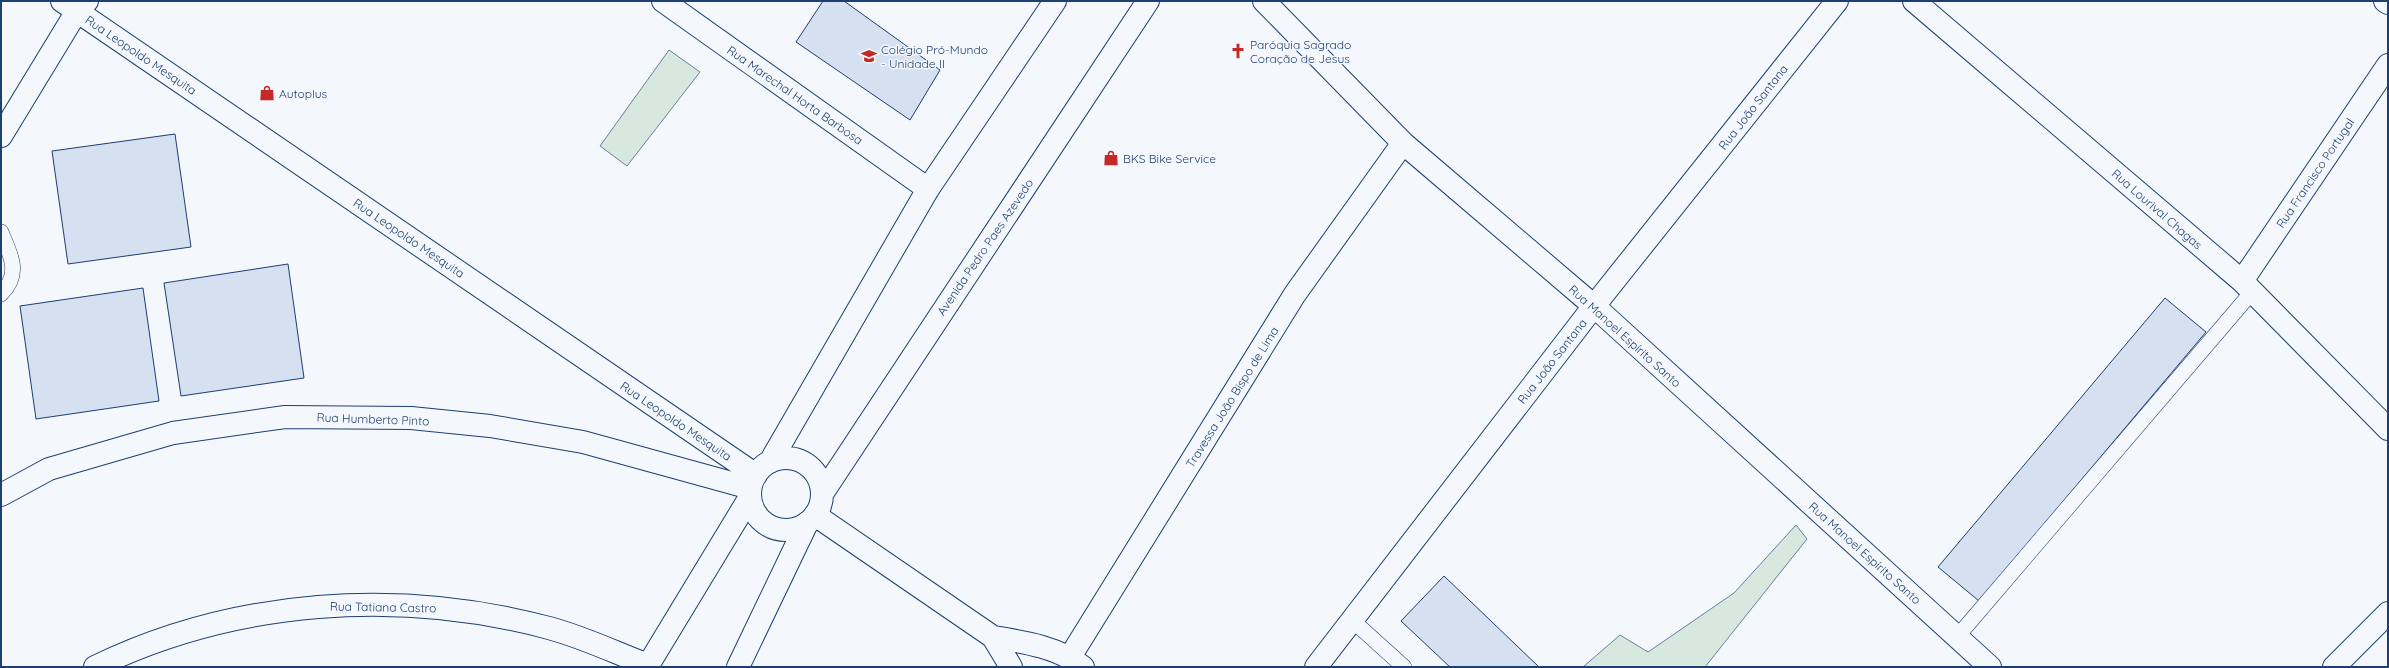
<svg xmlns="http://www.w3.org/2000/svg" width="2389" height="668" viewBox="0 0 2389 668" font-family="Quicksand,sans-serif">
	<rect width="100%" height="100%" fill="#f4f7fb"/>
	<path fill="#d7e8df" stroke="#687fa3" d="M669,50L700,72L627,166L600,146Z
		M1796,525L1807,539L1705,667H1583L1620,635L1648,652L1734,593Z"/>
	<path fill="#d5e0f0" stroke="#1d3f73" d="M823,1H844L940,70L910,120L796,42Z
		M175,134L191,247L68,264L52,151Z
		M288,264L304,378L181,396L164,283Z
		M143,288L159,401L36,419L20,306Z
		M2165,298L2206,332L1979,601L1938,567Z
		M1444,576L1539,667H1450L1401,621Z"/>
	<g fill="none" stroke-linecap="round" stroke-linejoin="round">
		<defs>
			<path id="lane" d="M1,232C10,254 22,273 1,294
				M1352,620L1404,667
				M1957,637L2252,292"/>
			<path id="street" d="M663,1L928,189
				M1264,1L1403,143L1594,306L1990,667
				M1914,1L2242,281L2388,429
				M2385,1L2388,3
				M77,11L87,1
				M2242,281L2388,65
				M815,515L993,637C1024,642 1058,647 1083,667
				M993,637L1011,667
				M1070,657L1295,294L1403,143
				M95,667C235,599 399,588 549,628C583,637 616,653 648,665
				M647,667L750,497
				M738,667L807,523
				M1316,667L1594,306L1837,1
				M2334,667L2388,613"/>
			<path id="secondary" d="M62,1L756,475
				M1,136L77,11
				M750 494a36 36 0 1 1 72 0a36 36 0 1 1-72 0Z
				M770,462L928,189L1055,1
				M822,494L1148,1
				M1,495L49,469L173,433L285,417L411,418L490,426L583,442L750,488"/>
		</defs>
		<use href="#lane" stroke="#1d3f73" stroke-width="16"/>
		<use href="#street" stroke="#1d3f73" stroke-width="24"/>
		<use href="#secondary" stroke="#1d3f73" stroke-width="24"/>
		<use href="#lane" stroke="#f4f7fb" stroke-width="15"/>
		<use href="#street" stroke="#f4f7fb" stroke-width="22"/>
		<use href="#secondary" stroke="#f4f7fb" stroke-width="22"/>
	</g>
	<defs>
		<symbol id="church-bare" viewBox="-9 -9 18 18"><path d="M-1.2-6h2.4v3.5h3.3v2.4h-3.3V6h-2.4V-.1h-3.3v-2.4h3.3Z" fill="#c62828" stroke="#f4f7fb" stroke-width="2.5" paint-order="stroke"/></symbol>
		<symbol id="school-bare" viewBox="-9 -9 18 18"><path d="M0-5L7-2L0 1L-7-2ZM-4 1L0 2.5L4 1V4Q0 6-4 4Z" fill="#c62828" stroke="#f4f7fb" stroke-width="2.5" paint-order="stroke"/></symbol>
		<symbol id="shop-bare" viewBox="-9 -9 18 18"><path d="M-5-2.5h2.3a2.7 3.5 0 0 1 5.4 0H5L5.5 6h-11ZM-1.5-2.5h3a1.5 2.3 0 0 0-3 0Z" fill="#c62828" stroke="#f4f7fb" stroke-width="2.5" paint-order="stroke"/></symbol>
	</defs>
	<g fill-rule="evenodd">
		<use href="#church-bare" x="1227" y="40" width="22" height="22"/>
		<use href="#school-bare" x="858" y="45" width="22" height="22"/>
		<use href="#shop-bare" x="256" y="82" width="22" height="22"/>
		<use href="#shop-bare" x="1100" y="147" width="22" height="22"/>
	</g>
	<g text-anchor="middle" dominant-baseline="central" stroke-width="3" stroke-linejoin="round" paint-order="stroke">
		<g font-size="12" fill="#1d3f73" stroke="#f4f7fb" text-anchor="start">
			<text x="1250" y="44">Paróquia Sagrado<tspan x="1250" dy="14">Coração de Jesus</tspan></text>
			<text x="881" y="49">Colégio Pró-Mundo<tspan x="881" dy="14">- Unidade II</tspan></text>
			<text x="279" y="93">Autoplus</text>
			<text x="1123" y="158">BKS Bike Service</text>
		</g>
		<g font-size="12" fill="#1d3f73" stroke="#f4f7fb">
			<text transform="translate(141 55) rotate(34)">Rua Leopoldo Mesquita</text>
			<text transform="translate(795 95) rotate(35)">Rua Marechal Horta Barbosa</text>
			<text transform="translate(1753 107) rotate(-52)">Rua João Santana</text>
			<text transform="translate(2315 173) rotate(-56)">Rua Francisco Portugal</text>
			<text transform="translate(2157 209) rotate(41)">Rua Lourival Chagas</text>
			<text transform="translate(409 238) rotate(34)">Rua Leopoldo Mesquita</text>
			<text transform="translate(985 247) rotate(-56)">Avenida Pedro Paes Azevedo</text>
			<text transform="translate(1625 336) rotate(42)">Rua Manoel Espírito Santo</text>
			<text transform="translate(1552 361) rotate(-52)">Rua João Santana</text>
			<text transform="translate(1232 397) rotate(-58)">Travessa João Bispo de Lima</text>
			<text transform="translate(373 419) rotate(2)">Rua Humberto Pinto</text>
			<text transform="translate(676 421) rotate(34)">Rua Leopoldo Mesquita</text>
			<text transform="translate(1865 553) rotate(42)">Rua Manoel Espírito Santo</text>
			<text transform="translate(383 607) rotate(1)">Rua Tatiana Castro</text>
		</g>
	</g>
	<rect width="2389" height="668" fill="none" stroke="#1d3f73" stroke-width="4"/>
</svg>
